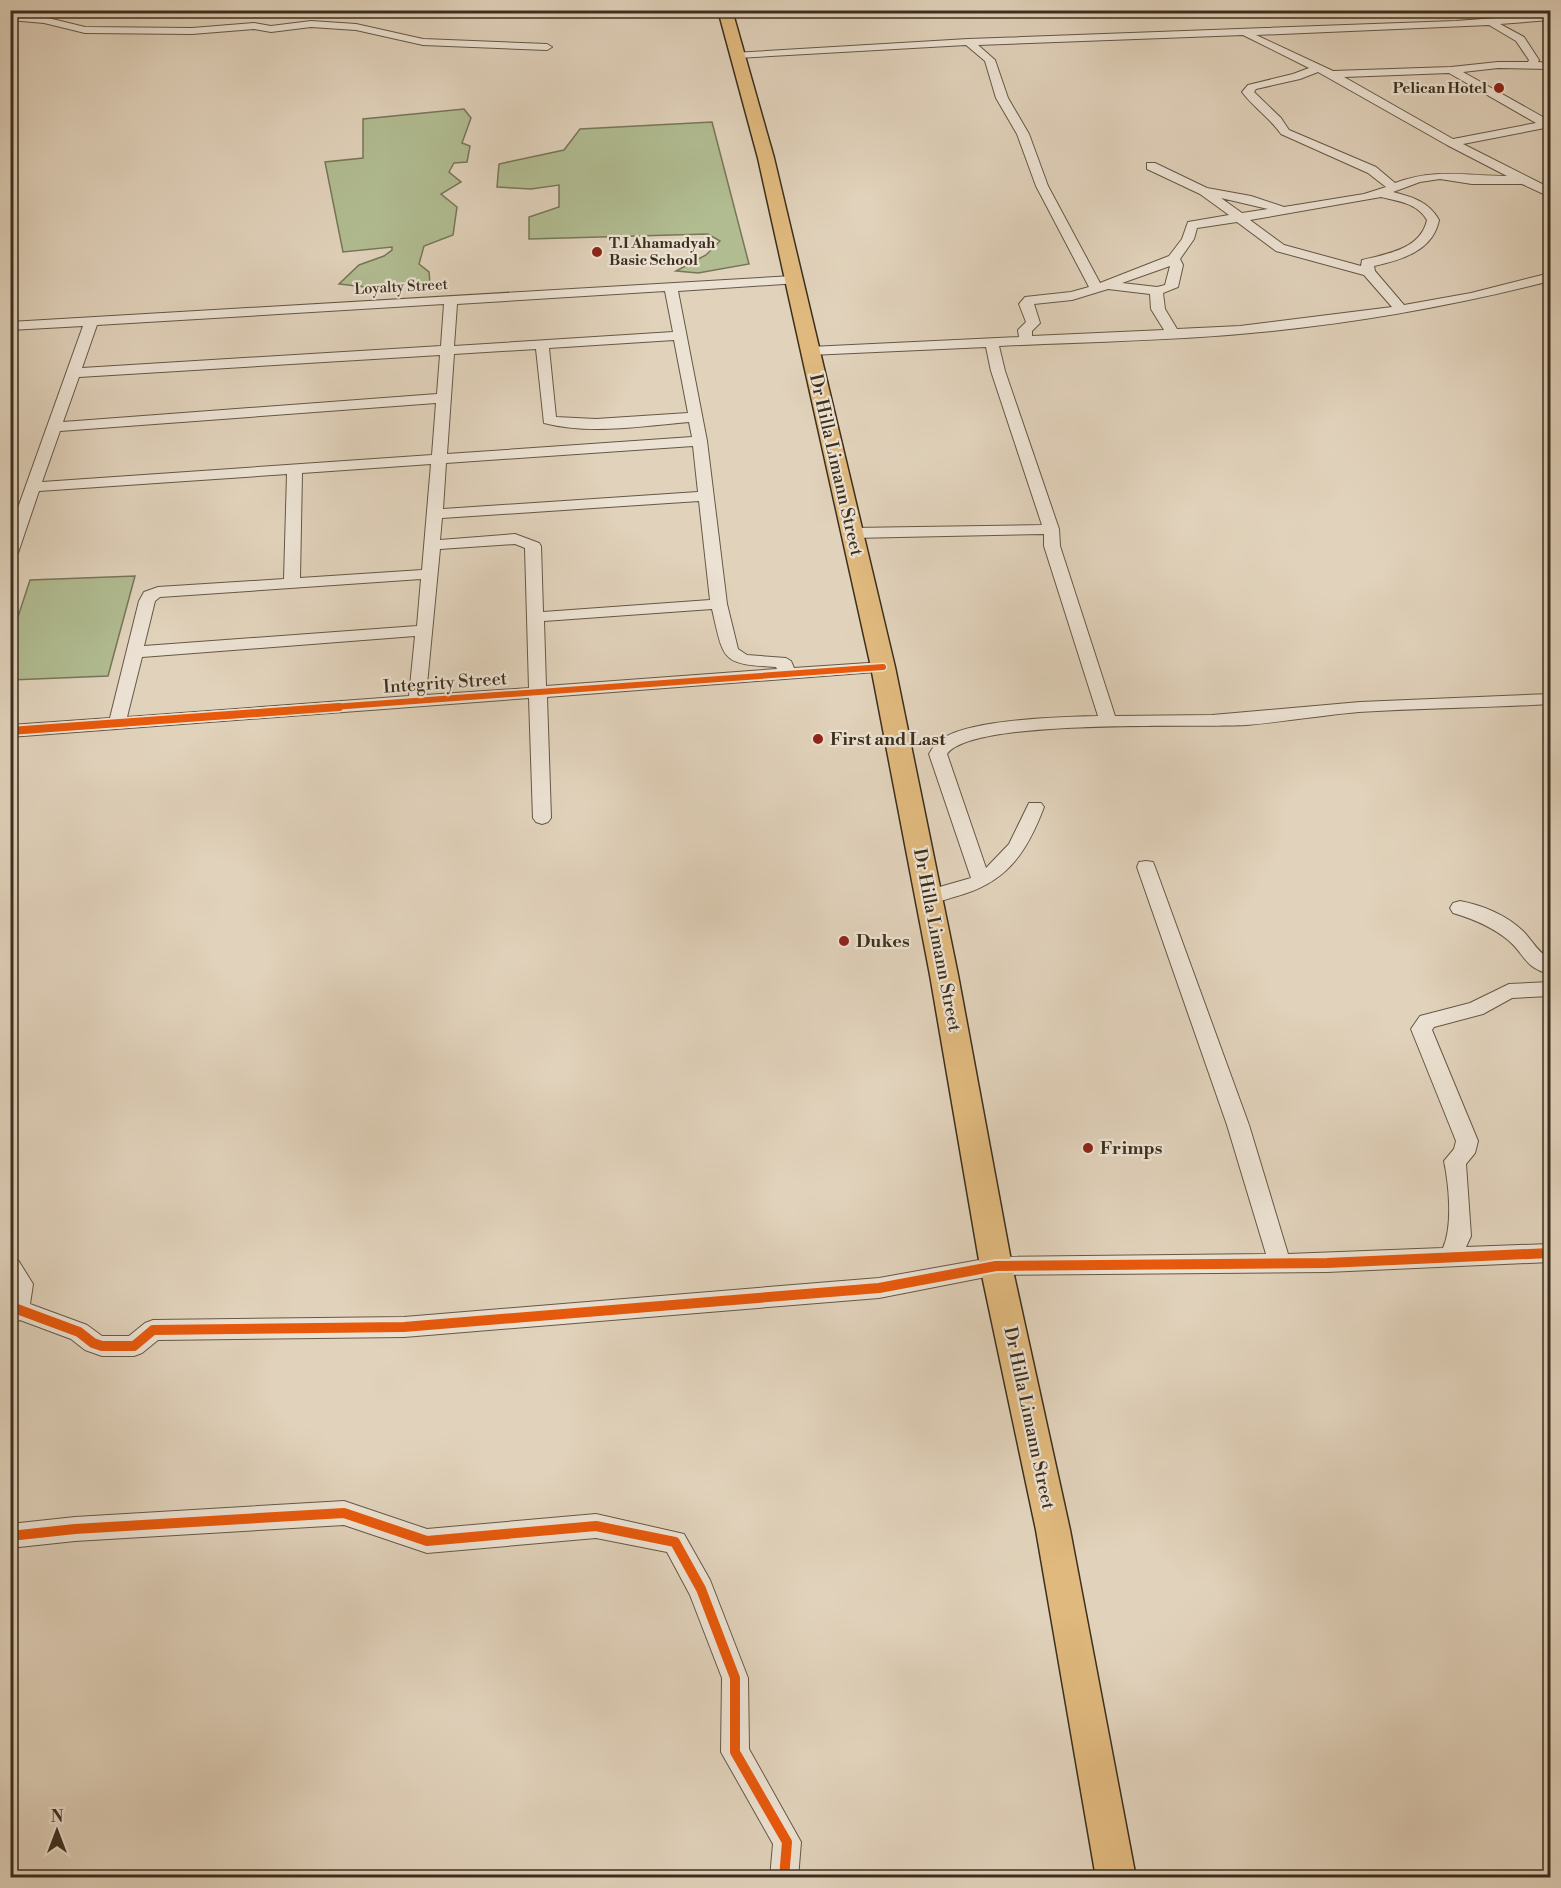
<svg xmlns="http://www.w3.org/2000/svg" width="1561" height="1888" viewBox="0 0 1561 1888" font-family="'Libre Bodoni',serif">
	<rect width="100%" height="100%" fill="#e1d2bb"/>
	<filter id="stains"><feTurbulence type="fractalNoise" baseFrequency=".00333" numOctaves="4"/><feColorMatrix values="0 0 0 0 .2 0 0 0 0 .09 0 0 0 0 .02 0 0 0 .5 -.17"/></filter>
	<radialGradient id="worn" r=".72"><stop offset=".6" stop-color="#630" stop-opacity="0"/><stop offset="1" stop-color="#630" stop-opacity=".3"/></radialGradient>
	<path fill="#b1bc91" stroke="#767658" stroke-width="1.5" d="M464,109L471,118L462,143L470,146L467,162L454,163L449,172L461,182L441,194L457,207L453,235L424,246L419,264L429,272L430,283L365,287L339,284L359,265L384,256L392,250V247L343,252L325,162L363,158V119Z
		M712,122L749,264L698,273L676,271L706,255L720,241L708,234L529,239V217L559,207V185L531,189L497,187L499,164L564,150L580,129Z
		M135,576L108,676L11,680V638L30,580Z"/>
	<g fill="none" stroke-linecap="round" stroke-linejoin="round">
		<defs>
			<path id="minor" d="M10,14L44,17L85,27L192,28L254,23L271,26L311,21L356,24L423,39L547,44L552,47L547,50L423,45L356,30L311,27L271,32L254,29L192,34L85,33L44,23L10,20Z
				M1550,14V20L1500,24L1524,37L1539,60L1538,62L1550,63V69L1498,68L1463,72L1550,121V129L1545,128L1463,144L1550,188V197L1522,184H1472L1440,179L1420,182L1393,192C1413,197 1429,202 1439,220C1433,251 1401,260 1374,266L1375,271L1404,305L1471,293L1550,273V281C1449,307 1345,325 1240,334C1161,341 1079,342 999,346L1005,371L1059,529L1060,546L1115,716L1212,715L1360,702L1550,694V704C1487,708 1423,708 1359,712C1322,715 1284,722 1246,725C1194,728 973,718 947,754L986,868L1009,844L1029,803H1041L1044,807C1026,855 1005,884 954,897C943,900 932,905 922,902L919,897L922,892L971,878L929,754C933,747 937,741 945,737C977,719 1060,717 1098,716L1044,546V534L852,538L844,533L852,528L1042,525L991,371L986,347L810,355L803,351L810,347L1019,337L1018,330L1026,322L1019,304L1025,297L1071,292L1089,287L1036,186L1017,134L996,98L985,61L966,45L737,58L732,55L733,53L968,39L1456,21ZM1489,25L1516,41L1529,60L1528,62H1498L1451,67L1333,71L1256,35ZM1243,35L1309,68L1293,74L1248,85L1242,92C1254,108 1270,118 1281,134L1368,173L1386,187L1364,194L1284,207L1251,196L1207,188L1155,163H1147V169L1200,194L1229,215L1188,222L1182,239L1169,256L1100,283L1048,186L1029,134L1008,98L995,60L978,45ZM1318,72L1447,145L1507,176C1466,176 1435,168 1395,183L1376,167L1289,130L1281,118L1254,92L1256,89L1300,79ZM1449,73L1536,123L1453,139L1344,77ZM1381,197C1398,201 1417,203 1427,220C1421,249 1387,254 1362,260L1361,266L1284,245L1250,220ZM1221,198L1268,209L1242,213ZM1237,222L1276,251L1364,275L1392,307L1240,326L1177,329L1165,309L1163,293L1178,287L1183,265L1180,259L1194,239L1197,228ZM1170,266L1165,285L1157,287L1122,283ZM1108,289L1150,294L1151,309L1164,330L1032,336V331L1040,323L1034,304L1072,300Z
				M793,276L800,280L798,283L678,291L707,441L727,604L738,649L747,655L786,658L791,661L794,668L883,662L889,663L891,667L889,671L547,697L551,818L548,822L542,824L536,822L533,818L529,698L10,737V725L110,718L139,601L144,592L158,587L284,579L287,474L39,491L18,553L10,558V530L83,326L10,330V322ZM665,291L673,332L454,346L457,304ZM444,304L441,346L82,368L97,325ZM674,340L688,413L596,419L556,417L549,348ZM536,349L544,423C590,435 642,426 689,422L692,437L447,454L454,354ZM440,355L437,394L63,422L79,377ZM436,403L432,455L42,482L60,431ZM693,446L698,492L443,509L446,463ZM431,464L422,570L300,578L302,473ZM699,501L710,600L543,612L541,546L539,543L515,534L440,540L442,518ZM515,544L525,548L529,688L426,695L440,549ZM421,579L417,626L144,646L155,601L160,597ZM712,609C724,661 721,664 776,667L777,669L546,686L544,621ZM415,636L409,696L127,717L142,657Z
				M1146,861L1153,862L1155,867L1249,1125L1288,1254L1443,1248C1453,1226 1449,1185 1444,1161L1454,1149L1456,1141L1411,1029L1420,1016L1470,1003L1509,984L1550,982V996L1512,998L1483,1014L1434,1027L1432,1030L1478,1141L1475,1153L1466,1164L1471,1236L1466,1247L1550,1244V1262L1327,1272L996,1275L879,1298L404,1337L158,1340L142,1353L134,1356H102L85,1350L71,1339L20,1320L10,1325V1258L18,1260L33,1284L30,1304L87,1325L102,1336H129L145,1323L153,1320L404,1317L879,1278L996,1257L1266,1254L1227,1125L1137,867L1139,862Z
				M1460,901C1482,905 1507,915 1524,932C1533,942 1538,952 1550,959V974C1524,968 1525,954 1508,940C1491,926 1473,919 1453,913L1450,908L1453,903Z
				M344,1501L427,1529L596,1514L684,1534L710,1580L748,1678L749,1749L801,1842L798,1878H770L773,1844L721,1752L722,1678L690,1595L667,1552L596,1538L427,1553L344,1525L75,1541L10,1548V1524L75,1517Z"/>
			<path id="highway" d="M718,10H732L774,158L895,667L958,975L1012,1266L1070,1530L1136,1878H1096L1036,1530L980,1266L930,975L871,667L758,158Z"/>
		</defs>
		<use href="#minor" stroke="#655845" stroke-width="2"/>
		<use href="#highway" stroke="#3c2f1e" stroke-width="3"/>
		<use href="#minor" fill="#ece2d3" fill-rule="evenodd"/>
		<use href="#highway" fill="#e0b97e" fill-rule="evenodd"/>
		<defs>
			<path id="cycleway-far2" d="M319,708L883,667"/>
			<path id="cycleway-far1" d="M10,731L339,707"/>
			<path id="cycleway" d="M17,1309L79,1332L93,1343L102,1346H134L153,1330L404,1327L879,1288L996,1266L1327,1263L1550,1253
				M10,1536L75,1529L344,1513L427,1541L596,1526L675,1542L701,1589L735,1678V1752L787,1842L784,1878"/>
		</defs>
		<use href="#cycleway-far2" stroke="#ece2d3" stroke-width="9"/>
		<use href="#cycleway-far1" stroke="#ece2d3" stroke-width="11"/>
		<use href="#cycleway" stroke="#ece2d3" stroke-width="14"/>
		<use href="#cycleway-far2" stroke="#e8590c" stroke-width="6"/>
		<use href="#cycleway-far1" stroke="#e8590c" stroke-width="8"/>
		<use href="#cycleway" stroke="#e8590c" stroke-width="10"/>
	</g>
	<g fill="#8f2418" stroke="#ece2d3" stroke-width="2">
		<circle cx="1499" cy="88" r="6"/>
		<circle cx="597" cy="252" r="6"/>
		<circle cx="818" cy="739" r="6"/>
		<circle cx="844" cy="941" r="6"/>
		<circle cx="1088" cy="1148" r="6"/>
	</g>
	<g text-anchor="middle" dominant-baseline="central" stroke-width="4.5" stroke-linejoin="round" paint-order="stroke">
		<g font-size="15" font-weight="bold" fill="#3c2f1e" stroke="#ece2d3" text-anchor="end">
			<text x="1487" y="88">Pelican Hotel</text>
			<text x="609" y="243" text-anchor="start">T.I Ahamadyah<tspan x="609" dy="17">Basic School</tspan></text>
		</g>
		<g font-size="15" fill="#3c2f1e" stroke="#ece2d3">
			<text transform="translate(401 287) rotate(-3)">Loyalty Street</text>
		</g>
		<g font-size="18" fill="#3c2f1e" stroke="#ece2d3">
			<text transform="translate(836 465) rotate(77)">Dr Hilla Limann Street</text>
			<text transform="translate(445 683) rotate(-4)">Integrity Street</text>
			<text transform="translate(937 940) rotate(79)">Dr Hilla Limann Street</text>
			<text transform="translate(1029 1418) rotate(78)">Dr Hilla Limann Street</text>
		</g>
		<g font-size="18" font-weight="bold" fill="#3c2f1e" stroke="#ece2d3" text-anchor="start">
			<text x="830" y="739">First and Last</text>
			<text x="856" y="941">Dukes</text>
			<text x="1100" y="1148">Frimps</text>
		</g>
	</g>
	<rect width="1561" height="1888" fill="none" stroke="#e1d2bb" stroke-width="36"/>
	<rect x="12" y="12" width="1537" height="1864" fill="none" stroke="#3c2f1e" stroke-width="3"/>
	<rect x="18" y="18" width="1525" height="1852" fill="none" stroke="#3c2f1e" stroke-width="1.5"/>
	<g transform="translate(57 1831)" stroke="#ece2d3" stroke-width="4.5" paint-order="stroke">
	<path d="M0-4.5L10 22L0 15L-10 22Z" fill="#3c2f1e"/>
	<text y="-9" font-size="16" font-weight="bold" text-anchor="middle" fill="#3c2f1e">N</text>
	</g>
	<rect width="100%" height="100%" filter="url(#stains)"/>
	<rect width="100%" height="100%" fill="url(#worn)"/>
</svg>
